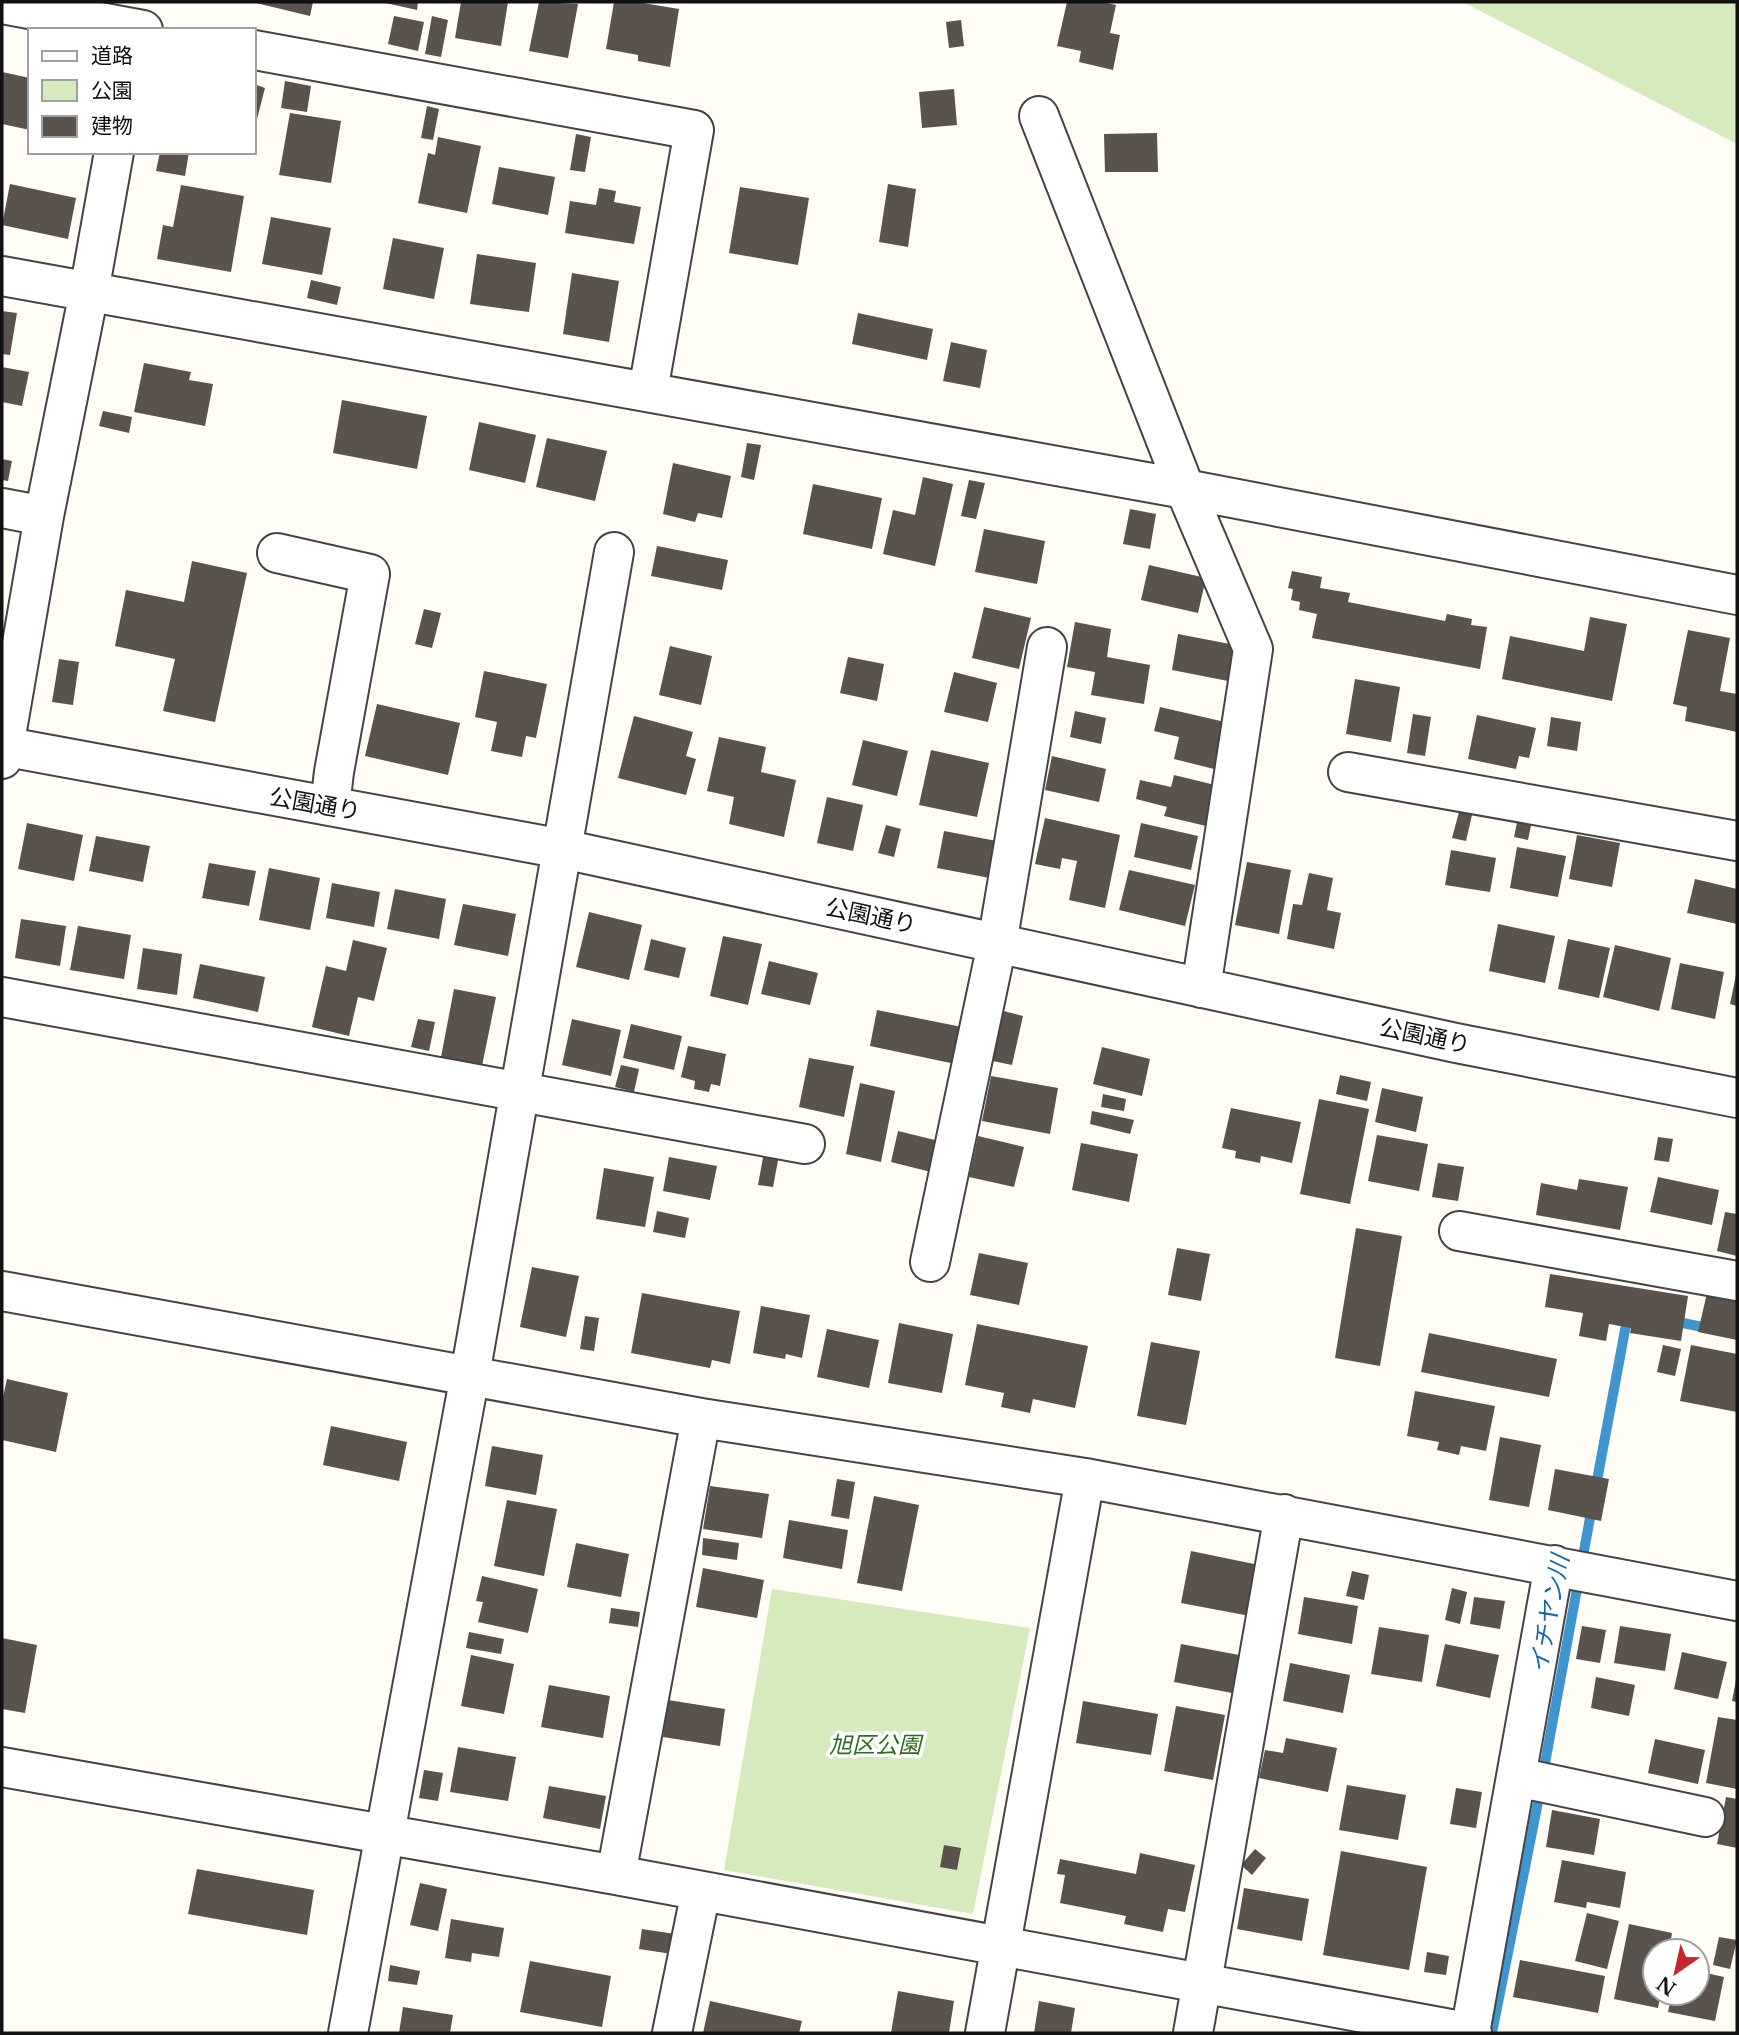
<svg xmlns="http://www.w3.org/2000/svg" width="1739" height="2035" viewBox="0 0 1739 2035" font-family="'Libre Baskerville','Noto Sans JP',serif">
	<rect width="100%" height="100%" fill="#fffdf5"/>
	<path fill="#d5ebbd" d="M1463,2H1737V144Z
		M772,1589L1030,1628L973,1914L724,1870Z"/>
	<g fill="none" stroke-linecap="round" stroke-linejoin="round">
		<path stroke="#3f96cf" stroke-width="10" d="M1673,1321L1737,1334
			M1595,1491L1628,1314
			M1492,2033L1537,1807L1592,1507"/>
	</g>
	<path fill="#5a524d" d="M252,2H313L310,16Z
		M381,2H418L417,10Z
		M461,2H508L501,46L455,38Z
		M539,2L578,4L568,58L529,51Z
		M614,2H637L679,9L670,67L638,61V55L606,49Z
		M1067,2H1102L1116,5L1110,33L1120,35L1113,70L1079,62L1081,51L1057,46Z
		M394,16L424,22L418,51L388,44Z
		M432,16L448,20L441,57L425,54Z
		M961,20L964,46L949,48L946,22Z
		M2,72L30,78V130L2,124Z
		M285,81L311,86L307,112L281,108Z
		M254,84L265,88L257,119L254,118Z
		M954,89L957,125L922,128L919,92Z
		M427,106L439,109L433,140L421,138Z
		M290,113L341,121L331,183L279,175Z
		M1157,133L1158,172H1105L1104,134Z
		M576,134L591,137L585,172L570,170Z
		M438,137L481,146L467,213L418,203L428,153L435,155Z
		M160,152H189L185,176L156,171Z
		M499,167L555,177L548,215L492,204Z
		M10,184L76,198L68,239L2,225Z
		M888,184L916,189L908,247L879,242Z
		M181,185L244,196L231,272L157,259L163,225L173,227Z
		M740,187L809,198L798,265L729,253Z
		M599,188L616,191L614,202L641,207L634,244L565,233L570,201L596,205Z
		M271,217L331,228L322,275L262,264Z
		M393,238L444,248L434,299L383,289Z
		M477,254L536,263L529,312L470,304Z
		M572,273L619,281L609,342L563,334Z
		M311,280L341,287L337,305L307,298Z
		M2,311L17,313L10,355L2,354Z
		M858,313L933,329L927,360L852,344Z
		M951,342L987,350L980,388L943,381Z
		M144,363L191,372L189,380L213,384L205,426L134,412Z
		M2,367L29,372L22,406L2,402Z
		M342,400L427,416L417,469L333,453Z
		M103,411L132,417L129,433L99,426Z
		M479,422L536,435L525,483L469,470Z
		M547,438L607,451L595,501L536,487Z
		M747,443L761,445L754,480L741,477Z
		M2,459L12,461L8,481L2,480Z
		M673,463L731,476L722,518L698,513L695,522L663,514Z
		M923,477L953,484L935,566L883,554L893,510L915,515Z
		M969,480L985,483L976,519L961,516Z
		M813,484L882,498L872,549L803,534Z
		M1130,509L1156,514L1150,549L1123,544Z
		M984,529L1045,541L1037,584L975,572Z
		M657,546L728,560L722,590L651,576Z
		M192,561L247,573L215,722L163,711L175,659L115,646L126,590L184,602Z
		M1149,565L1206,578L1198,613L1141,600Z
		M1292,571L1322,577L1320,588L1350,593L1348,602L1445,621L1447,614L1472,619L1471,625L1487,627L1480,669L1312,638L1317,614L1299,610L1300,602L1291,600L1293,589L1288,588Z
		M984,607L1031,618L1019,669L972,658Z
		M424,609L441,613L432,648L415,644Z
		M1590,617L1627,624L1612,701L1502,679L1510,636L1584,651Z
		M1075,622L1111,629L1107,657L1150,665L1144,704L1091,695L1095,672L1067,667Z
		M1688,630L1730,638L1720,691L1737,694V732L1685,721L1687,707L1673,704Z
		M1178,634L1235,645L1228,681L1172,670Z
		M670,646L712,656L701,705L659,695Z
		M848,657L884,664L877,701L840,693Z
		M59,659L79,662L73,705L52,702Z
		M484,671L547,684L536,738L526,736L522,757L491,751L497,722L475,717Z
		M954,672L997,683L988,722L944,712Z
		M1355,679L1400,687L1391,742L1346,734Z
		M377,704L460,723L448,775L365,756Z
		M1160,707L1225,722L1214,769L1174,759L1179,737L1154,731Z
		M1075,711L1106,718L1101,744L1070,737Z
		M1413,714L1431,717L1425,756L1407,753Z
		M1477,715L1536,728L1529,758L1519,756L1516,769L1468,759Z
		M634,716L693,732L686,756L696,759L686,795L618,778Z
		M1551,717L1581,722L1577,751L1547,746Z
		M719,737L766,747L761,772L796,780L784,837L729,824L734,797L707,791Z
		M863,740L908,751L897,796L852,785Z
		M931,750L989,763L977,817L919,805Z
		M1052,756L1106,769L1099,802L1045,790Z
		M1174,775L1215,785L1206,826L1164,816L1167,807L1136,799L1140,780L1171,787Z
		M827,797L863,805L853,851L817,843Z
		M1459,812L1472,815L1466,841L1452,838Z
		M1519,813L1533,816L1528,840L1514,837Z
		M1045,818L1120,835L1105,908L1069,900L1077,861L1062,858L1060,869L1035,864Z
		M27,823L83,835L74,881L18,869Z
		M1141,823L1198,836L1191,870L1134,857Z
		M886,825L901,829L894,857L878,853Z
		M944,831L1002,842L995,879L937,868Z
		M1577,835L1620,843L1612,887L1569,879Z
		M96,836L150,846L143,882L89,871Z
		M1517,847L1566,856L1558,897L1510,888Z
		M1451,850L1496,858L1490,892L1445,885Z
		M1247,862L1291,870L1279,934L1235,925Z
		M209,863L256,871L249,906L202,898Z
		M269,868L320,878L310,930L259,920Z
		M1129,870L1195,885L1185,926L1119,910Z
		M1309,873L1333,878L1327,910L1341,913L1334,949L1287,939L1293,904L1302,905Z
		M1695,879L1737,889V924L1687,913Z
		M332,883L380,892L374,927L326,918Z
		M395,889L446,899L439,939L387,929Z
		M463,904L516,914L508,956L454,945Z
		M589,912L642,925L629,980L576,967Z
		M21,919L66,926L60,966L15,958Z
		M1498,924L1555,936L1545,983L1489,971Z
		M78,926L131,935L124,979L70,970Z
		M723,936L762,944L748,1005L710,996Z
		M651,939L686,948L679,978L644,970Z
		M1568,939L1610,948L1599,998L1558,989Z
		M353,940L387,948L374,1001L358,997L349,1036L312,1027L326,966L346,971Z
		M1615,945L1671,958L1659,1011L1603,997Z
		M143,948L182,954L177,995L137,989Z
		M769,961L818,973L810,1005L761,994Z
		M1680,963L1724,972L1715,1019L1671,1009Z
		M200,964L265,977L258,1012L193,998Z
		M1736,975H1737V1006L1730,1004Z
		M454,989L496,997L482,1066L441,1057Z
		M877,1010L967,1028L960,1065L870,1046Z
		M1000,1010L1023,1016L1012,1065L988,1060Z
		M418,1019L435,1022L429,1051L411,1047Z
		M572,1019L621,1030L611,1076L562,1065Z
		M631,1024L682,1036L674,1070L623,1058Z
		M688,1046L726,1054L720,1086L711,1084L709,1092L694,1089L695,1081L681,1077Z
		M1102,1047L1150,1059L1142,1096L1093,1084Z
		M809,1058L854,1066L844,1117L799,1107Z
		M621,1065L639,1069L634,1092L615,1087Z
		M1340,1075L1371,1082L1367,1101L1336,1094Z
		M991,1076L1058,1088L1050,1134L982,1121Z
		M860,1083L895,1091L881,1162L846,1154Z
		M1382,1088L1423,1097L1416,1132L1375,1122Z
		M1103,1094L1126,1099L1124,1111L1101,1107Z
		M1319,1099L1369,1109L1350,1204L1300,1194Z
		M1231,1108L1301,1122L1292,1163L1261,1156L1260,1163L1235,1158L1236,1151L1222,1148Z
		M1092,1111L1134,1120L1130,1134L1090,1124Z
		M898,1131L939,1141L931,1172L891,1162Z
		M1377,1135L1428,1144L1419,1191L1368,1181Z
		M978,1136L1024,1147L1014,1187L969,1177Z
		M1658,1137L1673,1139L1669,1162L1654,1160Z
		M1081,1143L1138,1154L1129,1202L1072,1190Z
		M764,1152L779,1155L773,1187L758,1185Z
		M669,1157L717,1166L710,1200L663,1191Z
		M1438,1163L1464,1167L1458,1201L1432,1197Z
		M604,1168L654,1177L645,1227L596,1219Z
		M1658,1177L1719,1190L1712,1225L1650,1212Z
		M1579,1179L1628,1187L1620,1230L1536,1215L1541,1183L1577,1190Z
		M657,1211L689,1218L685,1238L653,1232Z
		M1725,1212L1737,1214V1256L1717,1251Z
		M1356,1228L1402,1236L1380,1366L1335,1358Z
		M1177,1248L1210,1254L1201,1301L1168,1295Z
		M979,1253L1028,1263L1019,1305L970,1295Z
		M532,1267L579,1276L566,1337L520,1327Z
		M1550,1274L1688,1296L1681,1341L1630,1333L1631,1328L1609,1324L1606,1341L1579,1336L1583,1313L1545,1307Z
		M642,1293L740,1311L730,1364L712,1360L710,1368L631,1353Z
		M1707,1293L1737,1299V1340L1698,1332Z
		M761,1306L810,1315L802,1358L786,1354L785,1359L753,1353Z
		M585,1316L599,1318L594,1351L580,1349Z
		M899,1323L953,1334L942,1393L888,1383Z
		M977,1324L1088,1346L1075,1408L1033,1399L1030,1413L1001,1407L1004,1393L965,1385Z
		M827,1329L879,1340L869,1388L817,1377Z
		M1429,1333L1557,1359L1549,1397L1421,1372Z
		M1151,1342L1200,1351L1186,1425L1137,1416Z
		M1663,1345L1681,1349L1675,1376L1657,1372Z
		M1691,1345L1737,1354V1412L1680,1401Z
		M7,1379L68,1393L56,1452L2,1440V1401Z
		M1415,1391L1495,1406L1486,1451L1461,1446L1459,1455L1437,1450L1439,1442L1407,1436Z
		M331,1426L407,1442L399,1481L323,1465Z
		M1500,1437L1541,1445L1529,1507L1489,1500Z
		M492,1446L543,1455L536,1495L485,1486Z
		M1555,1469L1609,1479L1601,1521L1548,1510Z
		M837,1479L855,1482L849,1519L831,1516Z
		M710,1486L769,1494L762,1538L703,1529Z
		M874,1496L919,1505L902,1591L857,1583Z
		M507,1500L557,1509L544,1576L494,1566Z
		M789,1520L848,1530L842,1569L783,1558Z
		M703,1538L739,1543L737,1560L702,1555Z
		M576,1543L629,1554L621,1597L567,1587Z
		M1191,1551L1259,1565L1250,1616L1181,1603Z
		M703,1568L764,1580L757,1618L696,1607Z
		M1352,1571L1369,1575L1364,1600L1346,1596Z
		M482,1576L538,1589L528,1633L478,1622L483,1602L476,1601Z
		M1452,1588L1467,1592L1460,1624L1445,1620Z
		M1304,1597L1358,1606L1352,1644L1298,1634Z
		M1474,1597L1505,1601L1500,1629L1470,1624Z
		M611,1608L640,1612L638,1627L609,1623Z
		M1582,1626L1606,1630L1600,1663L1576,1659Z
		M1620,1626L1671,1634L1665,1671L1614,1663Z
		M1379,1627L1429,1635L1422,1682L1371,1674Z
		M469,1632L504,1639L501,1654L466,1648Z
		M2,1638L37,1645L25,1713L2,1709Z
		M1181,1644L1239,1655L1232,1693L1174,1682Z
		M1445,1644L1499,1655L1490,1698L1436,1686Z
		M1682,1652L1727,1662L1718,1699L1674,1689Z
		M471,1655L514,1664L504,1714L461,1706Z
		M1290,1663L1350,1675L1343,1713L1283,1701Z
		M1596,1677L1635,1685L1629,1716L1591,1708Z
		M1736,1680H1737V1702L1732,1701Z
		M549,1685L610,1696L603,1738L541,1727Z
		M668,1700L725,1709L720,1746L663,1737Z
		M1083,1701L1158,1714L1151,1755L1076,1743Z
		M1176,1706L1225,1715L1213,1780L1164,1771Z
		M1718,1717L1737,1720V1789L1706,1783Z
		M1286,1738L1337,1748L1328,1792L1259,1778L1265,1750L1283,1753Z
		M1655,1739L1705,1750L1698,1784L1648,1773Z
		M458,1747L516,1757L508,1801L450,1792Z
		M424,1770L443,1773L438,1801L419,1798Z
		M1347,1785L1406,1795L1398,1840L1339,1830Z
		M549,1786L606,1796L600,1829L543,1818Z
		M1456,1788L1482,1792L1476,1828L1450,1824Z
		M1726,1797L1737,1799V1848L1717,1844Z
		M1552,1810L1600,1819L1594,1855L1546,1847Z
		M944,1845L961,1848L957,1870L940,1867Z
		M1255,1849L1266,1858L1252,1875L1241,1865Z
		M1341,1851L1427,1867L1409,1970L1323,1955Z
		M1140,1853L1195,1865L1185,1912L1168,1909L1163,1932L1124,1924L1126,1916L1060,1903L1065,1875L1057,1874L1060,1859L1136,1874Z
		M1562,1860L1626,1872L1620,1908L1587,1902L1586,1908L1554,1902Z
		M197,1869L314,1890L307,1935L188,1914Z
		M420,1883L447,1889L438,1931L410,1925Z
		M1244,1888L1309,1899L1302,1941L1237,1929Z
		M1587,1913L1619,1921L1607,1969L1575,1961Z
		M451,1919L504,1928L499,1957L472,1953L471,1962L445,1958Z
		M1629,1924L1672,1933L1669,1951H1655V1993H1661L1658,2008L1614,1999Z
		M642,1929L675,1934L672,1954L639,1949Z
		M1719,1937L1737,1940L1730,1969L1713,1965Z
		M1427,1952L1449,1956L1446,1975L1424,1972Z
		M1520,1960L1605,1976L1598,2013L1513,1997Z
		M530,1961L611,1976L602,2027L520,2012Z
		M390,1965L420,1971L417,1985L388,1981Z
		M1697,1971L1724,1977L1715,2021L1668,2012L1672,1993H1697Z
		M898,1991L954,2001L949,2033H891Z
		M710,2001L802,2021L799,2033H703Z
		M1039,2001L1075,2008L1071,2033H1034Z
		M403,2007L453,2015L450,2033H399Z"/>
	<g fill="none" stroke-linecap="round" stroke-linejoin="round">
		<defs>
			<path id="minor" d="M2,4L143,30
				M254,50L694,130L648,391
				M1039,116L1185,489L1253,649L1201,988
				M2,276L1185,489L1737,595
				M2,508L44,516
				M277,553L370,574L334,772L330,806
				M2,746L563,849L1456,1043L1737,1098
				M2,759L44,516L89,292L114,152
				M1348,772L1737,841
				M2,997L805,1144
				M1459,1231L1737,1281
				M930,1262L997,944L1047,647
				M2,1291L701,1418L1085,1478L1737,1601
				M2,1767L616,1875L1472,2033
				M1517,1777L1705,1817
				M616,1875L701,1418
				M348,2033L470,1375L614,552
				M672,2033L701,1891
				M985,2033L1085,1478
				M1193,2033L1284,1514
				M1470,2033L1554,1565"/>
		</defs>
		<use href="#minor" stroke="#444" stroke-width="42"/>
		<use href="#minor" stroke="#fff" stroke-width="38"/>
	</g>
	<g text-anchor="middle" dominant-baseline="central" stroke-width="7" stroke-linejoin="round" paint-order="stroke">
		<g font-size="23" fill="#111" stroke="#fff">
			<text transform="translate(315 804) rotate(10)">公園通り</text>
			<text transform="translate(871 916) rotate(12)">公園通り</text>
			<text transform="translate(1425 1036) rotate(12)">公園通り</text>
		</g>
		<g font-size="23" font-style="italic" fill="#2f6b1f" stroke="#fff">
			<text x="875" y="1745">旭区公園</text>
		</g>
		<g font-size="24" font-style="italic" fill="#1768a6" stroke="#fff">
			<text transform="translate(1549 1614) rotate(-79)">イチヤン川</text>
		</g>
	</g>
	<rect width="1739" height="2035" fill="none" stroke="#111111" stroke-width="7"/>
	<rect x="28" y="28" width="228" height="126" fill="#ffffff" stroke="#a0a0a0" stroke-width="2"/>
	<rect x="42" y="51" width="35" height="10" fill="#ffffff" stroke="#a0a0a0" stroke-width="2"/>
	<text x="91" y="63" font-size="21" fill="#111111">道路</text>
	<rect x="42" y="80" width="35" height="21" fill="#d5ebbd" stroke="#a0a0a0" stroke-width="2"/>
	<text x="91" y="98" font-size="21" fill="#111111">公園</text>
	<rect x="42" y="116" width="35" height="21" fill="#5a524d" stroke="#a0a0a0" stroke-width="2"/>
	<text x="91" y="133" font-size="21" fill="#111111">建物</text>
	<g transform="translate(1676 1972) rotate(214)"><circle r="33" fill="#ffffff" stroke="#a0a0a0" stroke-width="2"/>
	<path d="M0-5L12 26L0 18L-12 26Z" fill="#c4262e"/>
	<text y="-10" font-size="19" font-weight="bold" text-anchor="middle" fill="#111111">N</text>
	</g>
</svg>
